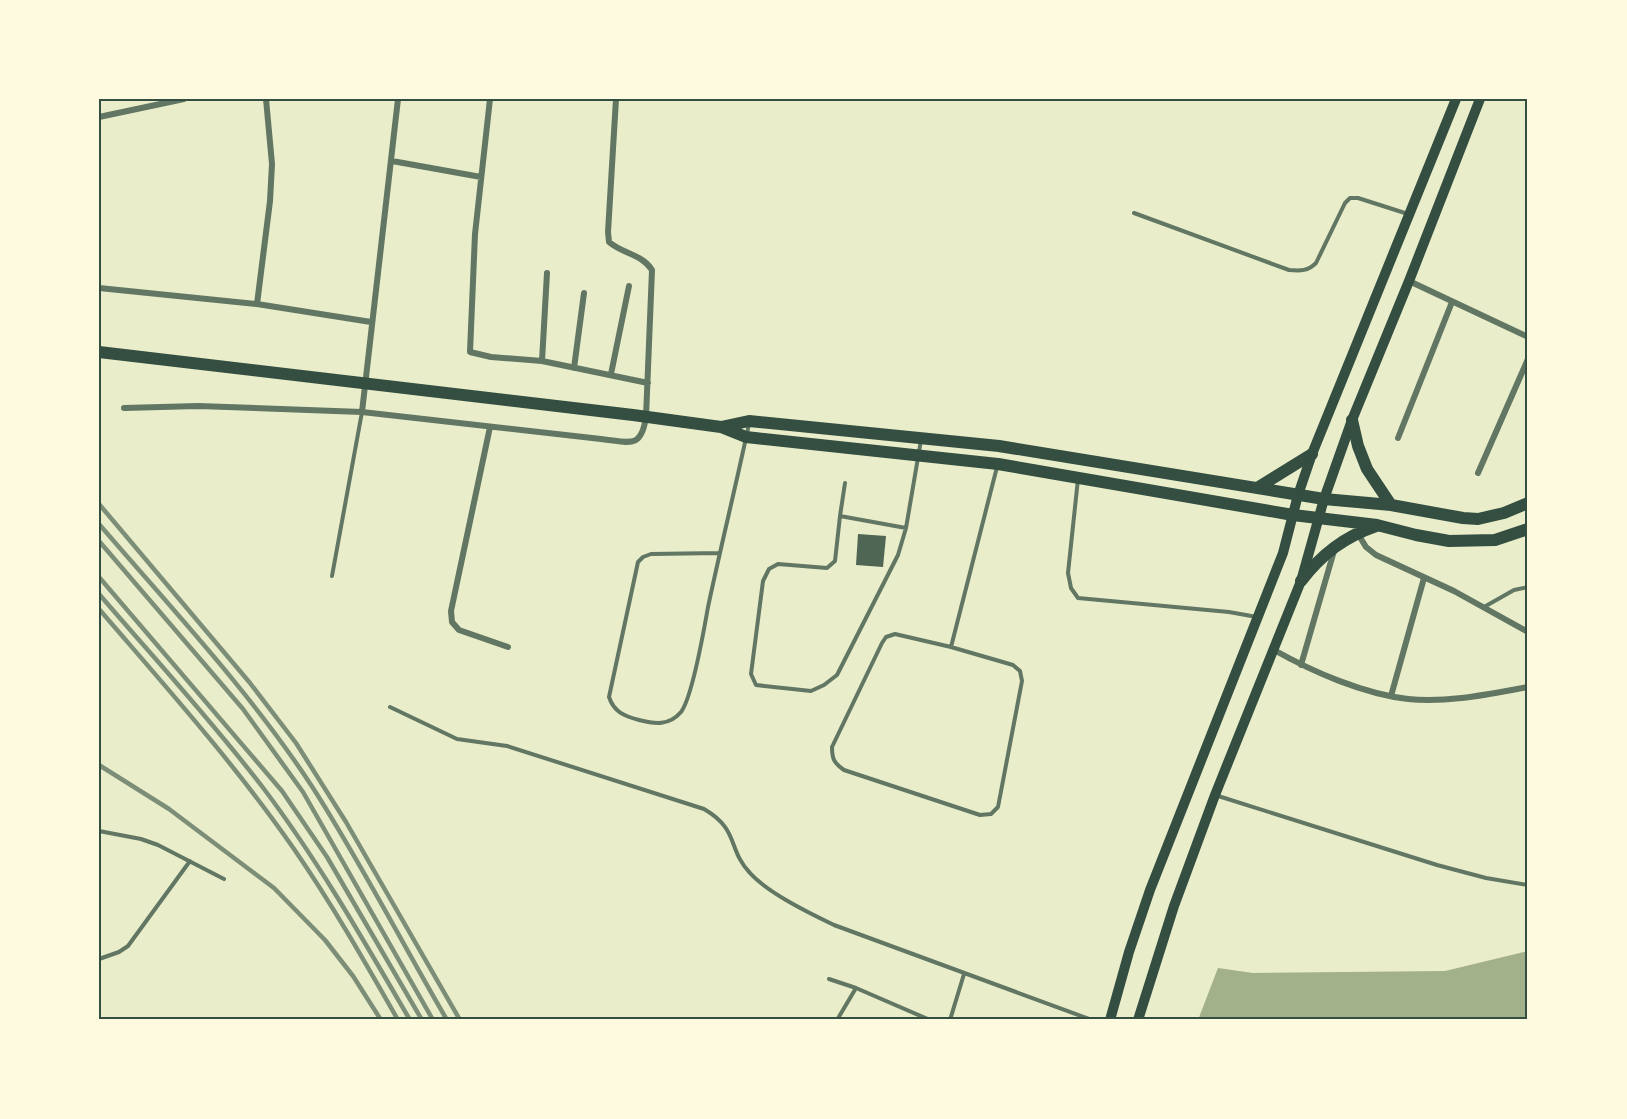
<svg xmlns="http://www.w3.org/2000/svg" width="1627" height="1119" viewBox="0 0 1627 1119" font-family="'PT Sans',sans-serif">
	<rect width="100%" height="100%" fill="#e9edc9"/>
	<path fill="#a3b18a" d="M1528,951V1020H1198L1218,968L1253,973L1445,971Z"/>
	<path fill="#4f6655" d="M858,534L886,536L883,567L856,565Z"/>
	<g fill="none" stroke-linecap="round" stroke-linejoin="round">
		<path stroke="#617663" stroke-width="4" d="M1134,213L1289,270C1301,271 1308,271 1316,263L1345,203L1350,198H1358L1408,214
			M1078,479L1068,573L1071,588L1078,598L1229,612L1257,617
			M840,516L845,483
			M906,528L840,516L835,561L827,568L778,564L769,569L763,581L751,674L756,685L811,691L824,685L837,675L898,555L906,528L921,440
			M720,553L651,554L643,557L638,562L609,697C614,712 624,716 639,720C655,724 669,726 681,712C693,696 704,629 708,607C721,546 736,485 749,424
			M332,576L362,412
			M1484,607L1514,590L1528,587
			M895,634L951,647L1013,665L1020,671L1022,681L998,807L991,814L980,815L844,770C834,763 832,759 832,747L882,643L886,637Z
			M951,647L997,467
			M390,707L457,739L507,746L704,809C740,830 727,849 750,873C768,893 809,913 834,925L1092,1020
			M1215,795L1437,865L1486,878L1528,885
			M99,831L141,839L158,845L224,879
			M99,959L119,952L128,946L190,861
			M829,979L856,988L930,1020
			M837,1020L856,988
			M950,1020L964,974"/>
		<path stroke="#617663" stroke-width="6" d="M490,99L475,234L470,352L491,357L542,361L648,383
			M99,117L184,99
			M392,161L481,177
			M1409,281L1528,337
			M99,288L257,304L371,322
			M257,304L270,201L272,164L266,99
			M542,361L547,273
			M574,368L584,293
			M611,374L629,286
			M124,408L198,406L362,412L601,439C629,442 641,450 646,417L652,270C642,254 623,254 609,242L608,232L616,99
			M362,412L398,99
			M490,427L451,611L452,622L459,630L508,647
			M1398,438L1452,302
			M1478,473L1528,359
			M1358,534L1366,547L1376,555L1454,591L1528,632
			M1274,650C1313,672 1364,694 1408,699C1448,703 1489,694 1528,687
			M1301,665L1334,551
			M1391,696L1424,578"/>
		<path stroke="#344e41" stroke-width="10" d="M1110,1020L1129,952L1150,890L1283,553L1298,495L1312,454L1456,99
			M1138,1020L1174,906L1215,795L1301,581L1324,499L1352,420L1409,281L1480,99"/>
		<path stroke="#344e41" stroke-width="12" d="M99,352L633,415L721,427L746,437L998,464L1293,515L1377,525L1416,535L1449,541L1495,540L1528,529
			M1352,420L1358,446L1367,469L1391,505
			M721,427L749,421L999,446L1324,499L1391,505L1463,518L1478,519L1504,513L1528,503
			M1257,488L1312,454
			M1301,581C1322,554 1344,537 1376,526"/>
		<path stroke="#7c8e77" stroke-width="4.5" d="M99,504L250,683L296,743L346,822L460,1020
			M99,524C172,609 252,694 313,788C361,863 402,943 447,1020
			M99,541L243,709L303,792L433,1020
			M99,577L282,791L327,857L422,1020
			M99,594C154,658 212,721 264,789C319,862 364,941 410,1020
			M99,609C166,687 235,764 294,849C332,904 365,962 398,1020
			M99,765L169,809L274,888L325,940L353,976L381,1020"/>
	</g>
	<rect width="1627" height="1119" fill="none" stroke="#fefae0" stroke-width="201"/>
	<rect x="100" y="100" width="1426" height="918" fill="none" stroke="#344e41" stroke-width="2"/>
</svg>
